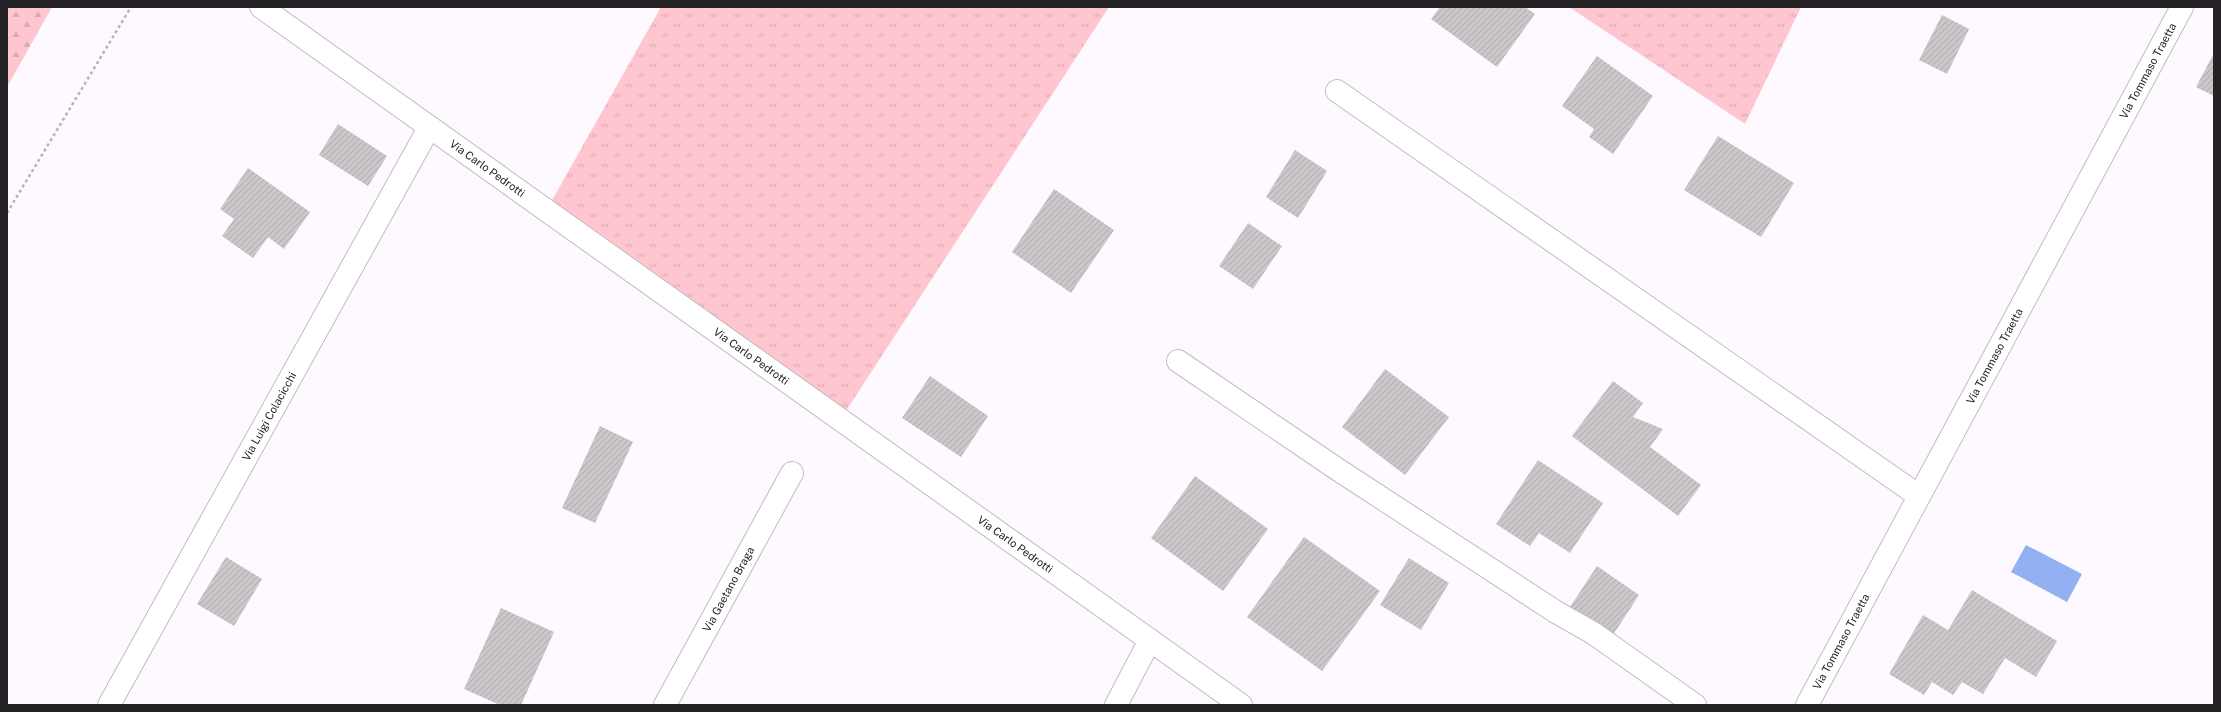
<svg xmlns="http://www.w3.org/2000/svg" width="2221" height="712" viewBox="0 0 2221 712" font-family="'Public Sans',sans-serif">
	<defs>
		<pattern id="grass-tufts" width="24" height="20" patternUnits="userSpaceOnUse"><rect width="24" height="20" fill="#ffc6d0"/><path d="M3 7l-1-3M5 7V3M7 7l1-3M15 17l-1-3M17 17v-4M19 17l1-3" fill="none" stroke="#daaab2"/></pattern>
		<pattern id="forest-firs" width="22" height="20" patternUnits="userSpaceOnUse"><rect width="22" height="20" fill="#ffc6d0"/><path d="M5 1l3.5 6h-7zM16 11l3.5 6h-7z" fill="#daaab2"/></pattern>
		<pattern id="building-hatch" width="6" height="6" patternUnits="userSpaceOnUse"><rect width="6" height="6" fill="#ccc5c9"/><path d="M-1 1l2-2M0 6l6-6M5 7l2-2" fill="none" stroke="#afa9ac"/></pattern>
	</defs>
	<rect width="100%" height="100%" fill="#fdf9ff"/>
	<path fill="url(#grass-tufts)" d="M661,7H1109L840,420L546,211Z
		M1569,7H1801L1745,124Z"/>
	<path fill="url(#forest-firs)" d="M7,7H52L7,87Z"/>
	<path fill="#93b0f2" d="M2026,545L2082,574L2067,602L2011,572Z"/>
	<path fill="url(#building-hatch)" d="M1440,7H1525L1535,14L1497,67L1431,19Z
		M1942,15L1969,29L1947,74L1919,60Z
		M2214,53V96L2196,87Z
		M1597,56L1653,96L1613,154L1589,137L1594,129L1562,106Z
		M338,124L387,156L368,186L319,155Z
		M1718,136L1794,183L1761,237L1684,190Z
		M1295,150L1327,171L1298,218L1266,197Z
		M248,168L310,212L284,249L268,237L253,258L222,236L234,219L220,209Z
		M1054,189L1114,230L1071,293L1012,252Z
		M1248,223L1282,246L1253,289L1219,266Z
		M1385,369L1449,417L1405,475L1342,427Z
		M930,376L988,416L961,457L902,418Z
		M1613,381L1643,403L1633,417L1663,429L1650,447L1701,485L1678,516L1572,436Z
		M600,426L633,442L595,523L562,508Z
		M1538,460L1603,503L1570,553L1539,533L1530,546L1496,524Z
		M1195,476L1268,529L1223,591L1151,538Z
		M1304,537L1380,591L1322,671L1247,617Z
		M226,557L262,579L234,626L197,604Z
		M1409,558L1449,583L1421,630L1380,605Z
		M1597,566L1639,595L1613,635L1570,607Z
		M1972,590L2057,641L2036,677L2005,658L1983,694L1962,682L1953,695L1932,682L1924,695L1889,674L1923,615L1948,630Z
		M501,608L554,632L521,705H500L464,689Z"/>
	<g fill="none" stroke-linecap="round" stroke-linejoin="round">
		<defs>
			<g id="minor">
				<path id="s1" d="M261,7L1241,705"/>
				<path d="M1337,91L1919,496"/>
				<path d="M1178,361L1337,469L1556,612L1593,633L1695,705"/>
				<path id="s2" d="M109,705L429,128"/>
				<path id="s3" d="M665,705L792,473"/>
				<path d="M1116,705L1150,640"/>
				<path id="s4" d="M1807,705L2182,7"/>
			</g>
		</defs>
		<use href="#minor" stroke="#c0bcc1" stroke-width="24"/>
		<path stroke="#b7b4b8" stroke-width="2.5" stroke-dasharray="3 3" stroke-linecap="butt" d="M7,213L131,7"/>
		<use href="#minor" stroke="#fff" stroke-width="22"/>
	</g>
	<g text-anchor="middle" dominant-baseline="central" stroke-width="3" stroke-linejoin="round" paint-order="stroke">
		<g font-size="11" fill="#242224" stroke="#fdf9ff">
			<text stroke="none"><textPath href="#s4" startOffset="720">Via Tommaso Traetta</textPath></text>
			<text stroke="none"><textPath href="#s1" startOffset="278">Via Carlo Pedrotti</textPath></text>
			<text stroke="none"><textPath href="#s4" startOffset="396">Via Tommaso Traetta</textPath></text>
			<text stroke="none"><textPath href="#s1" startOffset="602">Via Carlo Pedrotti</textPath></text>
			<text stroke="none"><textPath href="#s2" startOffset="330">Via Luigi Colacicchi</textPath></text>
			<text stroke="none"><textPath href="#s1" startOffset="926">Via Carlo Pedrotti</textPath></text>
			<text stroke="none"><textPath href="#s3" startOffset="132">Via Gaetano Braga</textPath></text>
			<text stroke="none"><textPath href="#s4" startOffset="72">Via Tommaso Traetta</textPath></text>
		</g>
	</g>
	<rect width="2221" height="712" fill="none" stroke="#242224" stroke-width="16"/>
</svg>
